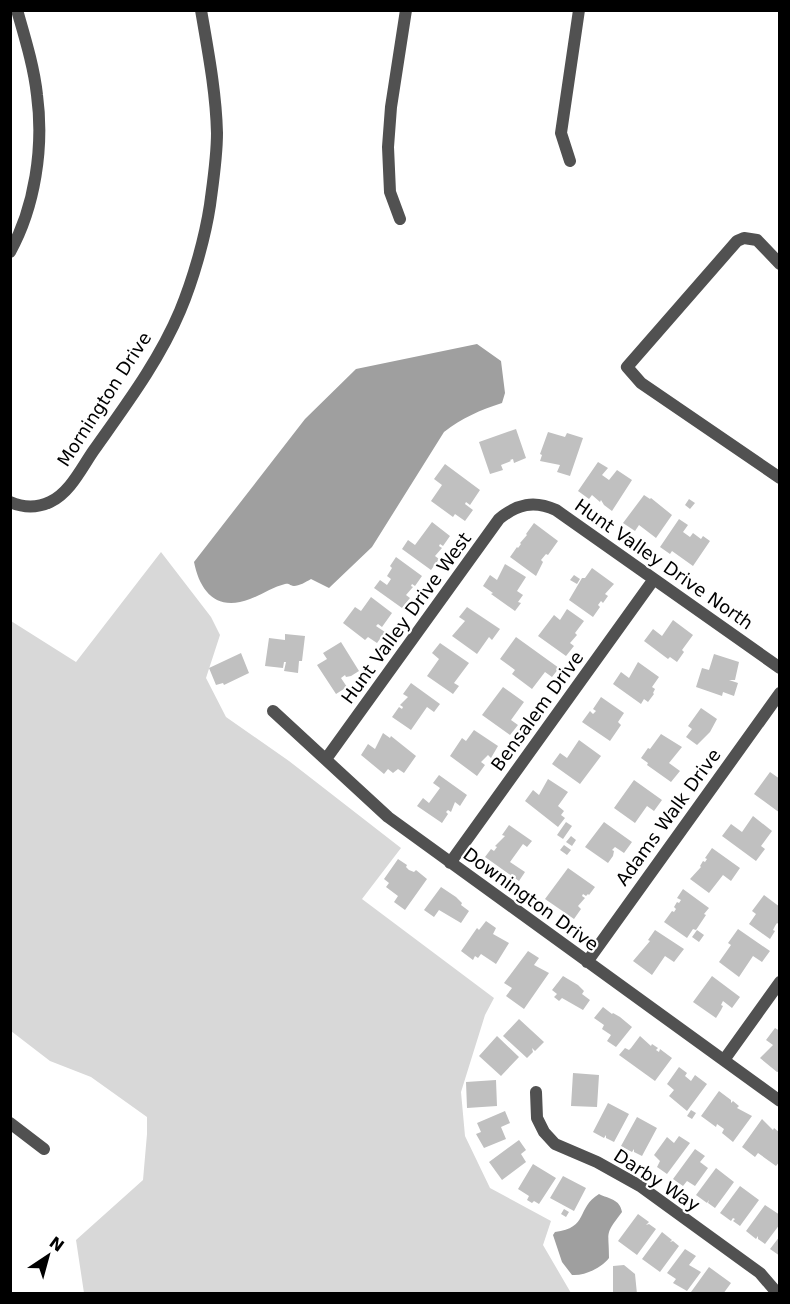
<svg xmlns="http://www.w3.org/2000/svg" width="790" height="1304" viewBox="0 0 790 1304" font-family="'DejaVu Sans',sans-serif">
	<rect width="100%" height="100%" fill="#fff"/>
	<path fill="#d8d8d8" d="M161,552L211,617L220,635L206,678L226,717L289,761L401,848L362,899L494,998L485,1015L461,1092L465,1136L490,1188L551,1221L543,1245L571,1293H84L76,1240L143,1180L147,1134V1117L91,1077L50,1061L11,1031V621L76,662Z"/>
	<path fill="#9f9f9f" d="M477,344L501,361L505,393L502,403C480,410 462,418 444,432L372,547L329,588L311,579C306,582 299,586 294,586C288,585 290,583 285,584C273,587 261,595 250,599C217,612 200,592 194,562L305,419L356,369Z
		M599,1194C609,1199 620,1199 622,1212C604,1236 609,1230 609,1258C601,1268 585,1276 572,1275L562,1262L553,1235L555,1232C589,1228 576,1208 599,1194Z"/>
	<path fill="#c0c0c0" d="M516,429L526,458L514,463L513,459L510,460L511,461L501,465L503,470L490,474L479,442Z
		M548,432L565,437L567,433L583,438L570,476L557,472L560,465L540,461L542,455L540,454Z
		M598,462L608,468L602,475L609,480L617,470L632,480L612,511L604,505L601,500L600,502L592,495L589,499L578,491Z
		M445,464L480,490L470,505L466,502L465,504L473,510L465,521L455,514L453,517L431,501L442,485L434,479Z
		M644,495L650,499L651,498L672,515L656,538L639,525L635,531L623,523Z
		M689,499L695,503L690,509L685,505Z
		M679,519L688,525L683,532L690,537L693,533L701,539L703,536L710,541L693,566L672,551L670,554L660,547Z
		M432,522L450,536L443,546L440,544L439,546L442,548L435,556L439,559L431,570L402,549L408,540L415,545Z
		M534,523L558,541L548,555L546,554L541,560L543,562L536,576L510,557L517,547L518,548L521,544L520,543L527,535L526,534Z
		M396,557L422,576L415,586L412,584L411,586L413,587L406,595L410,598L402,608L374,588L380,580L387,585L391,579L387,576L392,568L390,566Z
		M505,564L526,577L517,591L523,595L518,602L521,603L515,611L491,594L493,593L483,586L490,575L497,580Z
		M592,568L614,584L605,594L608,596L603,603L601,601L598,605L600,607L593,617L569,600L582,578H585Z
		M574,575L580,579L577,584L570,580Z
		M371,597L392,613L382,627L378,624L376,626L385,632L377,643L368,637L365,640L343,623L355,607L361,611Z
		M467,607L500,629L492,640L489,637L477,654L452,636L465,621L459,617Z
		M567,609L584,621L575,633L577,635L570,643L574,646L566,656L538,636L554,615L560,620Z
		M673,620L693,635L682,650L684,652L677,662L670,657L668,659L644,641L653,629L662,636Z
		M285,634L305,636L302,661H299L298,673L284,671L286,662H284L283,668L265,666L269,638L285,640Z
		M516,637L559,668L552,677L545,672L532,689L512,674L515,670L500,659Z
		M341,642L359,671L351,676L346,677L345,675L341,678L347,687L336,694L317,665L327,659L323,653Z
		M440,643L469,663L454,683L459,686L453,694L427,676L439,659L432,653Z
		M241,653L249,673L224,685L223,683L216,685L209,668Z
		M714,654L739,662L735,680H729L738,683L734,696L723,692L722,696L696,687L702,668L709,670Z
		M638,662L659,677L652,687L655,689L653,693L654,694L648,702L644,699L641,704L613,684L621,672L629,678Z
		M411,683L440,704L434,712L427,707L411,730L392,717L399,707L402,709L403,707L400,705L408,697L403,694Z
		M503,687L524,702L511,720L518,725L510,735L482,715Z
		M601,697L624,713L618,722L621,725L610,741L582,722L590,711L593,714L596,711L593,709Z
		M701,708L717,719L710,732L697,745L686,737L692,729L688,726Z
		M474,730L498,746L491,758L488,755L481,762L485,765L477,776L450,756L462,738L466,741Z
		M383,733L390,738L391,736L416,756L404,773L398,769L393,773L388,769L384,774L361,755L368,744L375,749Z
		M661,734L682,747L669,763L680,771L671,782L647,765L648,763L641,758L648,748L650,749Z
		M579,740L601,756L580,784L552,764L560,753L567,758Z
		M770,772L780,779V813L754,794Z
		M439,775L467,795L460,806L455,802L451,812L448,810L446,812L448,814L442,823L417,806L423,798L429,803L440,788L433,783Z
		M548,779L568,792L558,806L564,811L561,815L565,818L558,827L525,801L533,790L539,795Z
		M634,780L662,800L654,811L647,806L635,823L614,808Z
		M753,816L772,831L761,846L765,849L756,861L722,836L731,824L742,832Z
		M566,822L572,826L563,839L557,835Z
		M604,822L632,842L624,853L615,847L612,850L614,851L613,856L608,863L585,847Z
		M509,825L532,841L527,847L523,844L510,862L525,872L519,881L485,857L491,849L494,851L497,847L495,846L505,836L502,835Z
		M571,836L576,840L572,846L566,842Z
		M564,845L571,850L567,855L560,850Z
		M712,848L740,868L731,881L723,875L709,893L690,879L701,867L700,866L703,861L705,862L707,859L705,858Z
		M398,859L407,865L406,867L409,870L414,872L416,870L427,879L405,910L394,902L398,896L386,887L389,883L384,879Z
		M568,868L595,887L589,895L588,894L586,896L583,894L582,896L585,898L578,906L581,909L574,919L545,899Z
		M441,887L456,897L462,903L461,905L469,911L461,923L439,910L434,917L424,910Z
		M683,889L709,908L704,914L706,915L696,930L693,929L687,938L664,922L672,911L674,912L676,909L674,907L677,902L679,903L681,900L677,898Z
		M764,895L780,907V925L777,923L775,926L773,930L775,931L770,939L749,924L756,914L752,911Z
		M486,921L496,928L493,934L509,943L496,964L481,954L478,958L475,956L473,960L461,951L477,928L479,930Z
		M738,929L770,951L762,962L753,956L739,977L719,962L731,945L728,943Z
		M655,930L684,949L674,962L665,956L652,975L633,961L650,941L648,940Z
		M697,930L704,935L699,942L692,937Z
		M528,951L539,958L534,965L549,973L524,1009L506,996L512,988L504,983Z
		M563,976L578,985L584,991L582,994L590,1000L583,1010L562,998L559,1001L554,997L557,994L552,990Z
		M712,976L740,997L732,1008L723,1001L721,1005L723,1006L721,1010L716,1018L693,1002Z
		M603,1007L612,1014L613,1013L620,1017L632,1027L616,1047L607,1041L611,1035L602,1029L604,1025L594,1018Z
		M519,1019L544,1042L535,1051L532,1048L533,1052L527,1058L503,1036Z
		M775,1028L780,1031V1071L777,1072L760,1058L773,1045L766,1040Z
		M497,1036L519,1057L501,1076L479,1056Z
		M640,1036L651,1046L652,1044L658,1048L656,1050L659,1052L660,1049L672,1058L655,1081L619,1055L625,1048L629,1050L631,1048Z
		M679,1067L687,1073L685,1076L691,1081L695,1075L707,1084L687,1111L669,1096L674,1090L667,1084Z
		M573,1073L599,1075L597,1107L571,1106Z
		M496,1080L497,1106L467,1108L466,1082Z
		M719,1091L731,1100V1103L733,1101L739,1106L737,1108L752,1116L733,1142L722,1133L724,1129L717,1124L716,1127L701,1116Z
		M608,1103L629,1114L614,1142L606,1138V1135L604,1138L593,1132Z
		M691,1110L696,1113L692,1119L687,1116Z
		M505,1111L510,1123L501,1127L506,1139L484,1148L476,1134L481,1132L477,1123Z
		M637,1117L657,1128L642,1156L634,1152V1149L632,1152L621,1146Z
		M762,1119L773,1130L774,1128L779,1132L780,1161L776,1166L758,1153L755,1157L742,1147Z
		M679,1136L690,1143L667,1174L657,1167L660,1161L654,1155L667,1137L674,1143Z
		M519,1140L526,1150L521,1154L526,1162L502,1180L489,1162Z
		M695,1149L705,1156L700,1162L708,1168L695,1186L687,1181L683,1186L673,1179Z
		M533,1164L556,1178L539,1204L534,1201L532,1203L527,1200L529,1196L518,1189Z
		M716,1168L734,1182L715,1208L708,1203L709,1200L707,1203L696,1195Z
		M563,1176L586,1188L574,1211L550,1198Z
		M740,1186L759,1200L740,1226L733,1221L735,1219L733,1218L731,1221L720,1213Z
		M765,1205L780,1215V1224L765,1244L758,1239V1236L756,1239L746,1231Z
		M564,1209L569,1212L566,1217L561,1214Z
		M638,1214L649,1222L646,1225L649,1224L656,1229L637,1255L618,1241Z
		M662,1232L672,1240L670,1242L673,1241L679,1246L660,1272L642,1259Z
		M780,1236V1256L770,1249Z
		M685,1249L696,1256L689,1265L701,1272L687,1291L673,1283L676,1279L667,1273Z
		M624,1265L635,1274L637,1294H613V1266Z
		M709,1267L731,1283L723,1294H693L691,1292Z"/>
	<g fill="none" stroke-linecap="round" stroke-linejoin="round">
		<path stroke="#515151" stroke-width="12" d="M570,161L561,133L579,10
			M400,219L390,192L388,147L391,107L406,10
			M10,252C35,207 44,147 37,95C34,67 25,38 17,10
			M780,264L757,240L744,238L737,241L627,367L641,383L780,478
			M10,502C24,508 37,508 50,502C70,493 82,467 94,450C125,406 159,361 180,311C193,280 205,238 210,205C213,182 217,157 217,133C216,92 208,51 201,10
			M273,711L388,817L780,1101
			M326,759L499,519C517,504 534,500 556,510L780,668
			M450,863L654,579
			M587,962L780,693
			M724,1060L780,982
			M536,1092L537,1118L544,1132L555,1144L597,1162L640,1186L760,1273L778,1294
			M10,1123L44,1149"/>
	</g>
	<g text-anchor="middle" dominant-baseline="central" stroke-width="4.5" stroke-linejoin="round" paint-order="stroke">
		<g font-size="18" fill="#000" stroke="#fff">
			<text transform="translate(104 399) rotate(-57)">Mornington Drive</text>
			<text transform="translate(664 564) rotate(35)">Hunt Valley Drive North</text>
			<text transform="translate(406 618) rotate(-54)">Hunt Valley Drive West</text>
			<text transform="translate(537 711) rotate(-54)">Bensalem Drive</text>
			<text transform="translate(668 817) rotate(-54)">Adams Walk Drive</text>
			<text transform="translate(531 899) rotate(36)">Downington Drive</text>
			<text transform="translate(657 1180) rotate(33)">Darby Way</text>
		</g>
	</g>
	<rect width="790" height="1304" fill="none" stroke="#000000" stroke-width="24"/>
	<g transform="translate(48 1256) rotate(36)" stroke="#ffffff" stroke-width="4.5" paint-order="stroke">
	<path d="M0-4.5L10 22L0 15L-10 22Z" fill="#000000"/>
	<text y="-9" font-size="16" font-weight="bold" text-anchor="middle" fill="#000000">N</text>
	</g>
</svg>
